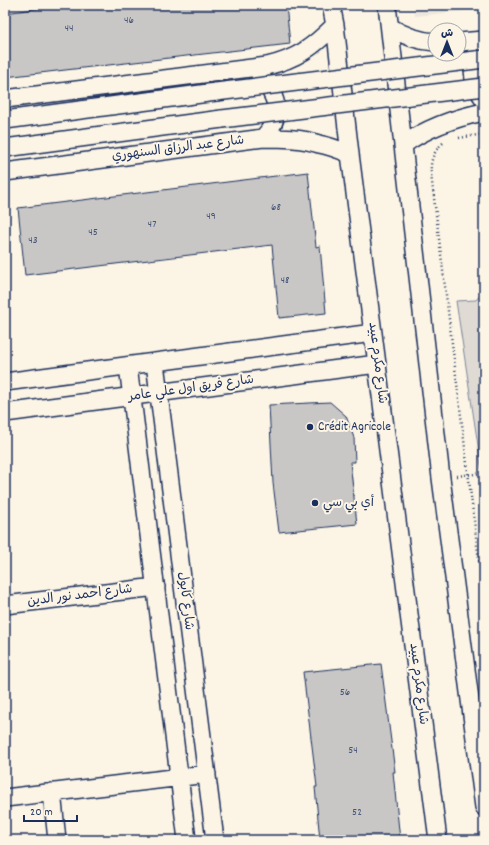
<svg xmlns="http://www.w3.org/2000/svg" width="489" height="845" viewBox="0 0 489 845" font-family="Dekko,'Playpen Sans Arabic',sans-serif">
	<rect width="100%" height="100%" fill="#fcf5e5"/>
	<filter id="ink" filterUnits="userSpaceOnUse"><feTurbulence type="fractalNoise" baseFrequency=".025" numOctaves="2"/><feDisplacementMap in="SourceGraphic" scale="8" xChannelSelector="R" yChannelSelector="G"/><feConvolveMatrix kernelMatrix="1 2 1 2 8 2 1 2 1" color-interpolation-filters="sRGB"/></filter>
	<g filter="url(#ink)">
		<path fill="#ece7dc" d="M414,5H484V9L415,16Z"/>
		<path fill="#dfdbd4" stroke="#7d8599" d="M484,291V485L456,301L476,300Z"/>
		<path fill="#c8c7c6" stroke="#1b2f5e" d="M64,5H286L290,44L5,77V13Z
			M308,172L316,247L320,246L326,313L279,318L272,245L25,275L18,208Z
			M330,402L346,416L354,438L355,462H350L357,524L279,532L273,483L269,405Z
			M381,664L395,772H393L400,840H320L315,787H317L303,672Z"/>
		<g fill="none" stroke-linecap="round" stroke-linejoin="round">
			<defs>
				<path id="minor" d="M331,5L335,25L350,154L438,840
					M387,5L441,478L484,807
					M390,27C404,36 419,41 435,42
					M484,40C470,60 469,80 484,99
					M459,42L484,40
					M260,75C278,98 284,115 263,138
					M5,99L267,66C297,59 313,47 335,25
					M5,120L216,92
					M403,145C428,127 454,118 484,112
					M5,148L222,119
					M5,172L263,138C282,138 301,138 319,144C330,146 340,150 350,154
					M155,363L215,840
					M128,366L187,840
					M5,382L373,333
					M5,413L377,364
					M5,605L156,587
					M52,792L57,840
					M5,798L207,774"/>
			</defs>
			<use href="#minor" stroke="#1b2f5e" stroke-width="20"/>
			<path stroke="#1b2f5e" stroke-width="2.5" stroke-dasharray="1 3" stroke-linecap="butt" d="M459,138L484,134
				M443,143C433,152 430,161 431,174L484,601
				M457,476L484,473"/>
			<use href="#minor" stroke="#fcf5e5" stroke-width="17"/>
			<defs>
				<path id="minor-bridge" d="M216,92L484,59
					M222,119L484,87"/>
			</defs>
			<use href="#minor-bridge" stroke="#1b2f5e" stroke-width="20" stroke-linecap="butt"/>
			<use href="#minor-bridge" stroke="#fcf5e5" stroke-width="17"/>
		</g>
	</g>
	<g fill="#1b2f5e" stroke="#fcf5e5" stroke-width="1.5">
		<circle cx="310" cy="427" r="4"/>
		<circle cx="315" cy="503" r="4"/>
	</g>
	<g text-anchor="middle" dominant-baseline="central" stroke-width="4" stroke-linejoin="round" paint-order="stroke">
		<g font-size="11" fill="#465578">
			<text x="129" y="21">46</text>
			<text x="69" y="29">44</text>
			<text x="276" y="208">68</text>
			<text x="211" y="217">49</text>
			<text x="152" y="225">47</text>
			<text x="93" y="233">45</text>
			<text x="33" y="241">43</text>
			<text x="285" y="281">48</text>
			<text x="345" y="693">56</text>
			<text x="353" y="751">54</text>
			<text x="357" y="813">52</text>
		</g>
		<g font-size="13" fill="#1b2f5e" stroke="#fcf5e5">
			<text transform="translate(178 149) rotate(-7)">شارع عبد الرزاق السنهوري</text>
			<text transform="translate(377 363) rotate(83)">شارع مكرم عبيد</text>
			<text transform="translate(191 389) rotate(-8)">شارع فريق اول علي عامر</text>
			<text transform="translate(80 596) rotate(-7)">شارع احمد نور الدين</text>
			<text transform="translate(185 601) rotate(83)">شارع كابول</text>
			<text transform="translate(418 684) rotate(83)">شارع مكرم عبيد</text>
		</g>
		<g font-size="13" fill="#1b2f5e" stroke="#fcf5e5" text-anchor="start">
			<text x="318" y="427">Crédit Agricole</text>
			<text x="323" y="503">أي بي سي</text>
		</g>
	</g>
	<rect width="489" height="845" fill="none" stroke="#fcf5e5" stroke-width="20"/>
	<rect x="10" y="10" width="469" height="825" fill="none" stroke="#1b2f5e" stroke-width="1.5" filter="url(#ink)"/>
	<g transform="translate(447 42)"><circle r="19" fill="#fcf5e5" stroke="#a2a6af"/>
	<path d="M0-3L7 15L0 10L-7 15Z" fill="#1b2f5e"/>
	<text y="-6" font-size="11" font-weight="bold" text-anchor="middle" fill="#1b2f5e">ش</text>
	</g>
	<path d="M24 815v6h53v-6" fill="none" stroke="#1b2f5e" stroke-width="2"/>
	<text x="30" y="815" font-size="12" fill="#1b2f5e" stroke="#fcf5e5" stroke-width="3" paint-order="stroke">20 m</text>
</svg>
